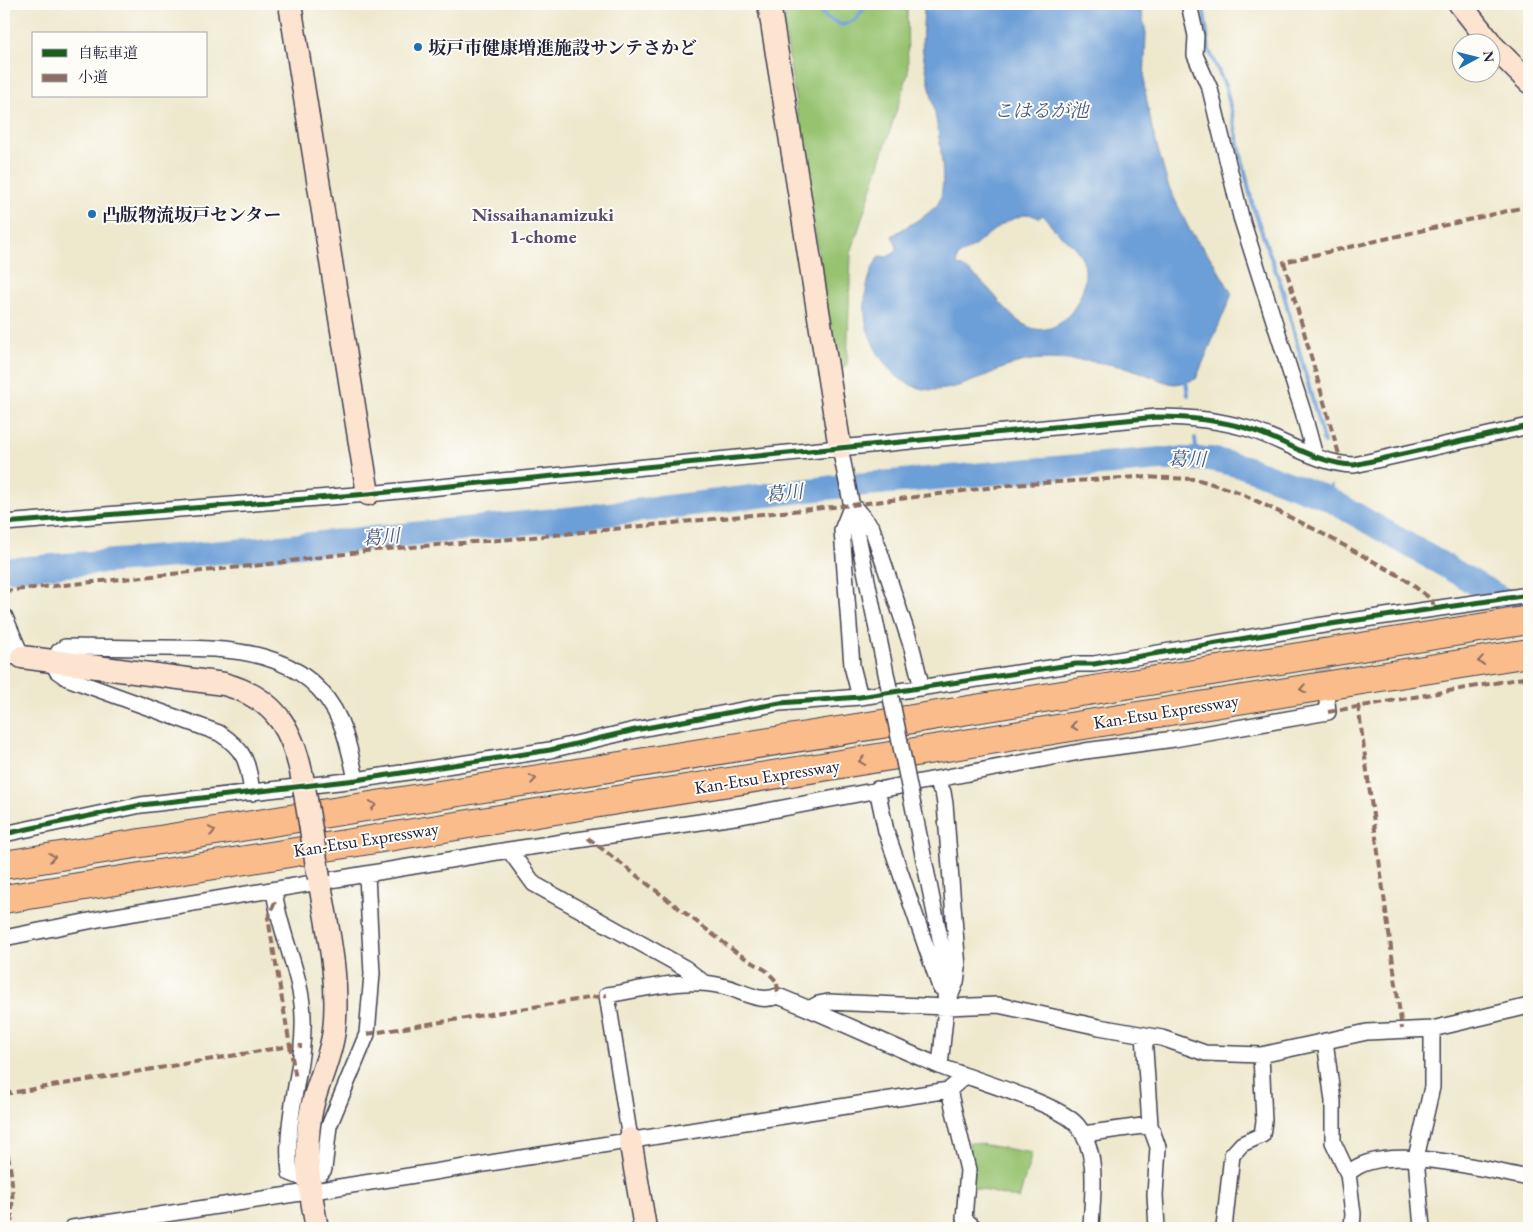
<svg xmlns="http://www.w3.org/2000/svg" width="1533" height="1232" viewBox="0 0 1533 1232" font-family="'EB Garamond','Noto Serif JP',serif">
	<rect width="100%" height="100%" fill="#fdfcf7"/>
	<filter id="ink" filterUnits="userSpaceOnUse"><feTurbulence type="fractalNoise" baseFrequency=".02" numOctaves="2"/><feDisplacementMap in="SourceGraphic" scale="10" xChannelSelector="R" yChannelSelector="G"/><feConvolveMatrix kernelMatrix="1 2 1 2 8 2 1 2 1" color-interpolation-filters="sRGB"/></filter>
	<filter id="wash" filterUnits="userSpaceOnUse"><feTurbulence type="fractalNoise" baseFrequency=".0096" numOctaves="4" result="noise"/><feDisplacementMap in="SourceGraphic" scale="20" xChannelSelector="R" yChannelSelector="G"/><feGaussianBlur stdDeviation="1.12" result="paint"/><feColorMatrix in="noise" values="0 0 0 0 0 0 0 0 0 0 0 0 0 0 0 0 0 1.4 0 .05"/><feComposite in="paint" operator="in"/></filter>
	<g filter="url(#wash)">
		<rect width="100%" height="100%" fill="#eee8cd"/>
		<path fill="#97c370" stroke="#5c7256" d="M781,4H907L908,74L851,253L847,365L836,373Z
			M969,1142L1032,1153L1019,1199L971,1187Z"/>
		<path fill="#6c9ed7" stroke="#476089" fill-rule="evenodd" d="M924,4H1140L1146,33L1144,85L1152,128L1168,185L1190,231L1213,261L1232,294L1196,379C1189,381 1180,384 1174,384C1161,382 1147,374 1134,370C1114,364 1088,360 1067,360C1052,359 1035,358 1021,362C999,368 979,380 958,386C914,400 885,375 870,336C860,312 865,278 879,256L887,257L896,252L897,247L892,236C906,226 925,218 937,205C954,186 928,81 923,54C921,38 924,20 924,4ZM1029,214L1039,218L1043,215C1048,220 1050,226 1055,230C1066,241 1080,248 1084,264C1091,293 1062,341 1029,327C1014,321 1005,308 995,296C984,283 972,272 957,264V258C963,251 971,250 977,244C993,230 1007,218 1029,214Z"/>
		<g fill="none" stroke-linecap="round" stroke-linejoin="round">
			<path stroke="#6c9ed7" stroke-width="4" d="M813,4L827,18L842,25L855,20L868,4
				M912,4H924
				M1203,4L1209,50L1226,88L1253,207L1283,291L1324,443
				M1186,381L1188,395
				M1195,438L1197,459
				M1327,498L1331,486"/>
			<path stroke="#6c9ed7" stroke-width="24" d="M4,570L260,549L575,518L843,486L1161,459H1211L1245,467L1327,498L1529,614"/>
		</g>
	</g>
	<g filter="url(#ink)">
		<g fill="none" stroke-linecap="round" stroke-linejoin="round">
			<path stroke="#c5c0b0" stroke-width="15" stroke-dasharray="15 8" stroke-linecap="butt" d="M1318,638L1326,693"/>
			<defs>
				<path id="street" d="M1189,4L1196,36L1195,55L1210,89L1241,217L1303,412L1315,456
					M840,448L888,683
					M852,505L842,530L852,666L860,697
					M854,507L872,528L912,648L922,688
					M4,523L368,494L1157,417C1187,417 1219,420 1249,429C1284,440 1317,464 1354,465L1529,426
					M4,615L22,657L4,656
					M934,780L943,792L945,804L958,968L956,982L948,1001
					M877,789L886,831L940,987
					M252,793C248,763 246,750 219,733L67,678L57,671L53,662L59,651L65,647C96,647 128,648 159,648C228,648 307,647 340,721C348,740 352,760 356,780
					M911,796L942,948L946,1007L940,1066
					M4,834L141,805L356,780L550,750L635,730L780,703L860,697L1076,664H1094L1317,626L1529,595
					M509,850L534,884L685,968L704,983
					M274,890C279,933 302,974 303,1017C305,1070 283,1117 290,1173L300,1177L321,1173L324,1169L329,1126L367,1034L372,974L367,875
					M4,938L104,918L509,850L741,816L1085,751L1174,739L1328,712L1327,702
					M809,1009L818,1004L828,1002L946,1007L998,1005L1099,1027L1162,1038L1205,1053L1261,1055L1367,1032L1432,1029L1529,1006
					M1144,1035L1150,1125L1158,1147L1155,1195L1157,1228
					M1325,1041L1333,1101V1142L1348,1174
					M949,1090L968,1170L964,1219L975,1228
					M1083,1134L1150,1125
					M630,1139L607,995C645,989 684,977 722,986C742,990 758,1004 778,996C833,1018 887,1044 942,1067C971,1079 1060,1104 1077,1125C1100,1153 1092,1195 1091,1228
					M72,1228C365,1185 657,1135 949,1090L965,1076
					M1224,1228L1232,1155L1242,1144L1262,1135L1264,1121L1261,1055
					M1352,1228L1353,1214L1348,1174C1380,1140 1486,1170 1529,1178
					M1422,1228L1416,1158L1432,1087V1029"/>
				<path id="secondary" d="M290,4L368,494
					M769,4L840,448
					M1460,4L1490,42
					M1490,43L1529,82
					M22,657L224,684C279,699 295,734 304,787
					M630,1139L645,1228
					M317,1228C309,1187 303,1148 312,1107C318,1081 331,1057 334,1030C340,980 327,927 319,878"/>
				<path id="highway" d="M4,865L1529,620
					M4,899L1529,653"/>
			</defs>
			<use href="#street" stroke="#414051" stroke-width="18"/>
			<use href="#secondary" stroke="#414051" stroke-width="25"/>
			<use href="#highway" stroke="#414051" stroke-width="30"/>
			<use href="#street" stroke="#fff" stroke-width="15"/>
			<use href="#secondary" stroke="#fde4d1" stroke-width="22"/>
			<use href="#highway" stroke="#fabc8b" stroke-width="28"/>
			<defs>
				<path id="street-bridge" d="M888,683L911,796"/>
				<path id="secondary-bridge" d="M304,787L319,878"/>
			</defs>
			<use href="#street-bridge" stroke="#414051" stroke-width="18" stroke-linecap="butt"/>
			<use href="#secondary-bridge" stroke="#414051" stroke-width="25" stroke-linecap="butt"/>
			<use href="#street-bridge" stroke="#fff" stroke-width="15"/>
			<use href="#secondary-bridge" stroke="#fde4d1" stroke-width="22"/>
			<path stroke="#8d6e63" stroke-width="4" stroke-dasharray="8 4" stroke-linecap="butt" d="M1342,465L1284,262L1529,206
				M4,591L261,565L374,550L523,538L852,505L1010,485L1140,477L1196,479L1238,492L1314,529L1402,577L1431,599L1435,608
				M1358,705L1402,1029
				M1328,712L1529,677
				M588,838L737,953L767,971L777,982L778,996
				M275,902L268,918L290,1046H302
				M367,1034L607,995
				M4,1094L290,1046L296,1079
				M4,1143C14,1172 13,1198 11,1228"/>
			<defs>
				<path id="cycleway" d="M4,523L368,494L1157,417C1187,417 1219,420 1249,429C1284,440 1317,464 1354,465L1529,426
					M4,834L141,805L356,780L550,750L635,730L780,703L860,697L1076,664H1094L1317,626L1529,595"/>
			</defs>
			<use href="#cycleway" stroke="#fdfcf7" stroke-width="8"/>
			<use href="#cycleway" stroke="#1b5e20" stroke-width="5"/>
		</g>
		<defs><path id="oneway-chevron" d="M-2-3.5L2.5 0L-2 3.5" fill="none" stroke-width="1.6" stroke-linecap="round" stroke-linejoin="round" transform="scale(1.25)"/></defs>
		<g stroke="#8e6f63">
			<use href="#oneway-chevron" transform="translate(1481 661) rotate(171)"/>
			<use href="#oneway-chevron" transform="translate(1303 689) rotate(171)"/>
			<use href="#oneway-chevron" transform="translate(1074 726) rotate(171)"/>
			<use href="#oneway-chevron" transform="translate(862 761) rotate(171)"/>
			<use href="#oneway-chevron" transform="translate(533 779) rotate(-9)"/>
			<use href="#oneway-chevron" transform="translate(373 805) rotate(-9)"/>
			<use href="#oneway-chevron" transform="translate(212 831) rotate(-9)"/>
			<use href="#oneway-chevron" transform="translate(52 857) rotate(-9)"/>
		</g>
	</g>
	<g fill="#1f6fb2" stroke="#fdfcf7" stroke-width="2">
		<circle cx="418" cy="47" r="5"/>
		<circle cx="92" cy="214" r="5"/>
	</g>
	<g text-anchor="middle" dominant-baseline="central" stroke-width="4" stroke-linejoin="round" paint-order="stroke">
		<g font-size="18" font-weight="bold" fill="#22223b" stroke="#fdfcf7" text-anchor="start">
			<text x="428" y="47">坂戸市健康増進施設サンテさかど</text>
			<text x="102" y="214">凸版物流坂戸センター</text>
		</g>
		<g font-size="18" fill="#22223b" stroke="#fdfcf7">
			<text transform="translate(1166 711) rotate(-9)">Kan-Etsu Expressway</text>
			<text transform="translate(767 776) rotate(-9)">Kan-Etsu Expressway</text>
			<text transform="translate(366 839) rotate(-9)">Kan-Etsu Expressway</text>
		</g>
		<g font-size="19" font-style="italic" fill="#435a81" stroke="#fdfcf7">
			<text x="1041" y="110">こはるが池</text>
			<text transform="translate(1187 459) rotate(1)">葛川</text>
			<text transform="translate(784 493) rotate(-6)">葛川</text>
			<text transform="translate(381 537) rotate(-5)">葛川</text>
		</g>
		<g font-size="19" font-weight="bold" fill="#5c4b6c" stroke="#fdfcf7">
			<text x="543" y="214">Nissaihanamizuki<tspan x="543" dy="22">1-chome</tspan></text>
		</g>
	</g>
	<rect width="1533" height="1232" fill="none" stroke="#fdfcf7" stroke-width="20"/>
	<rect x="32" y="32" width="175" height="65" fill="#fdfcf7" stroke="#a5a5ac"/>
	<rect x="42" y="49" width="25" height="8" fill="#1b5e20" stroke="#a5a5ac"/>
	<text x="78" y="58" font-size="15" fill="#22223b">自転車道</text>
	<rect x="42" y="74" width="25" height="8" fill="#8d6e63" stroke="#a5a5ac"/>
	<text x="78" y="82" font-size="15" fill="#22223b">小道</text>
	<g transform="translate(1476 58) rotate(83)"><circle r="24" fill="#fdfcf7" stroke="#a5a5ac"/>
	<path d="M0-4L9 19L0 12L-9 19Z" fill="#1f6fb2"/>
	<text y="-8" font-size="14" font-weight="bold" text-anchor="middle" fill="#22223b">N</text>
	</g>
</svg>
